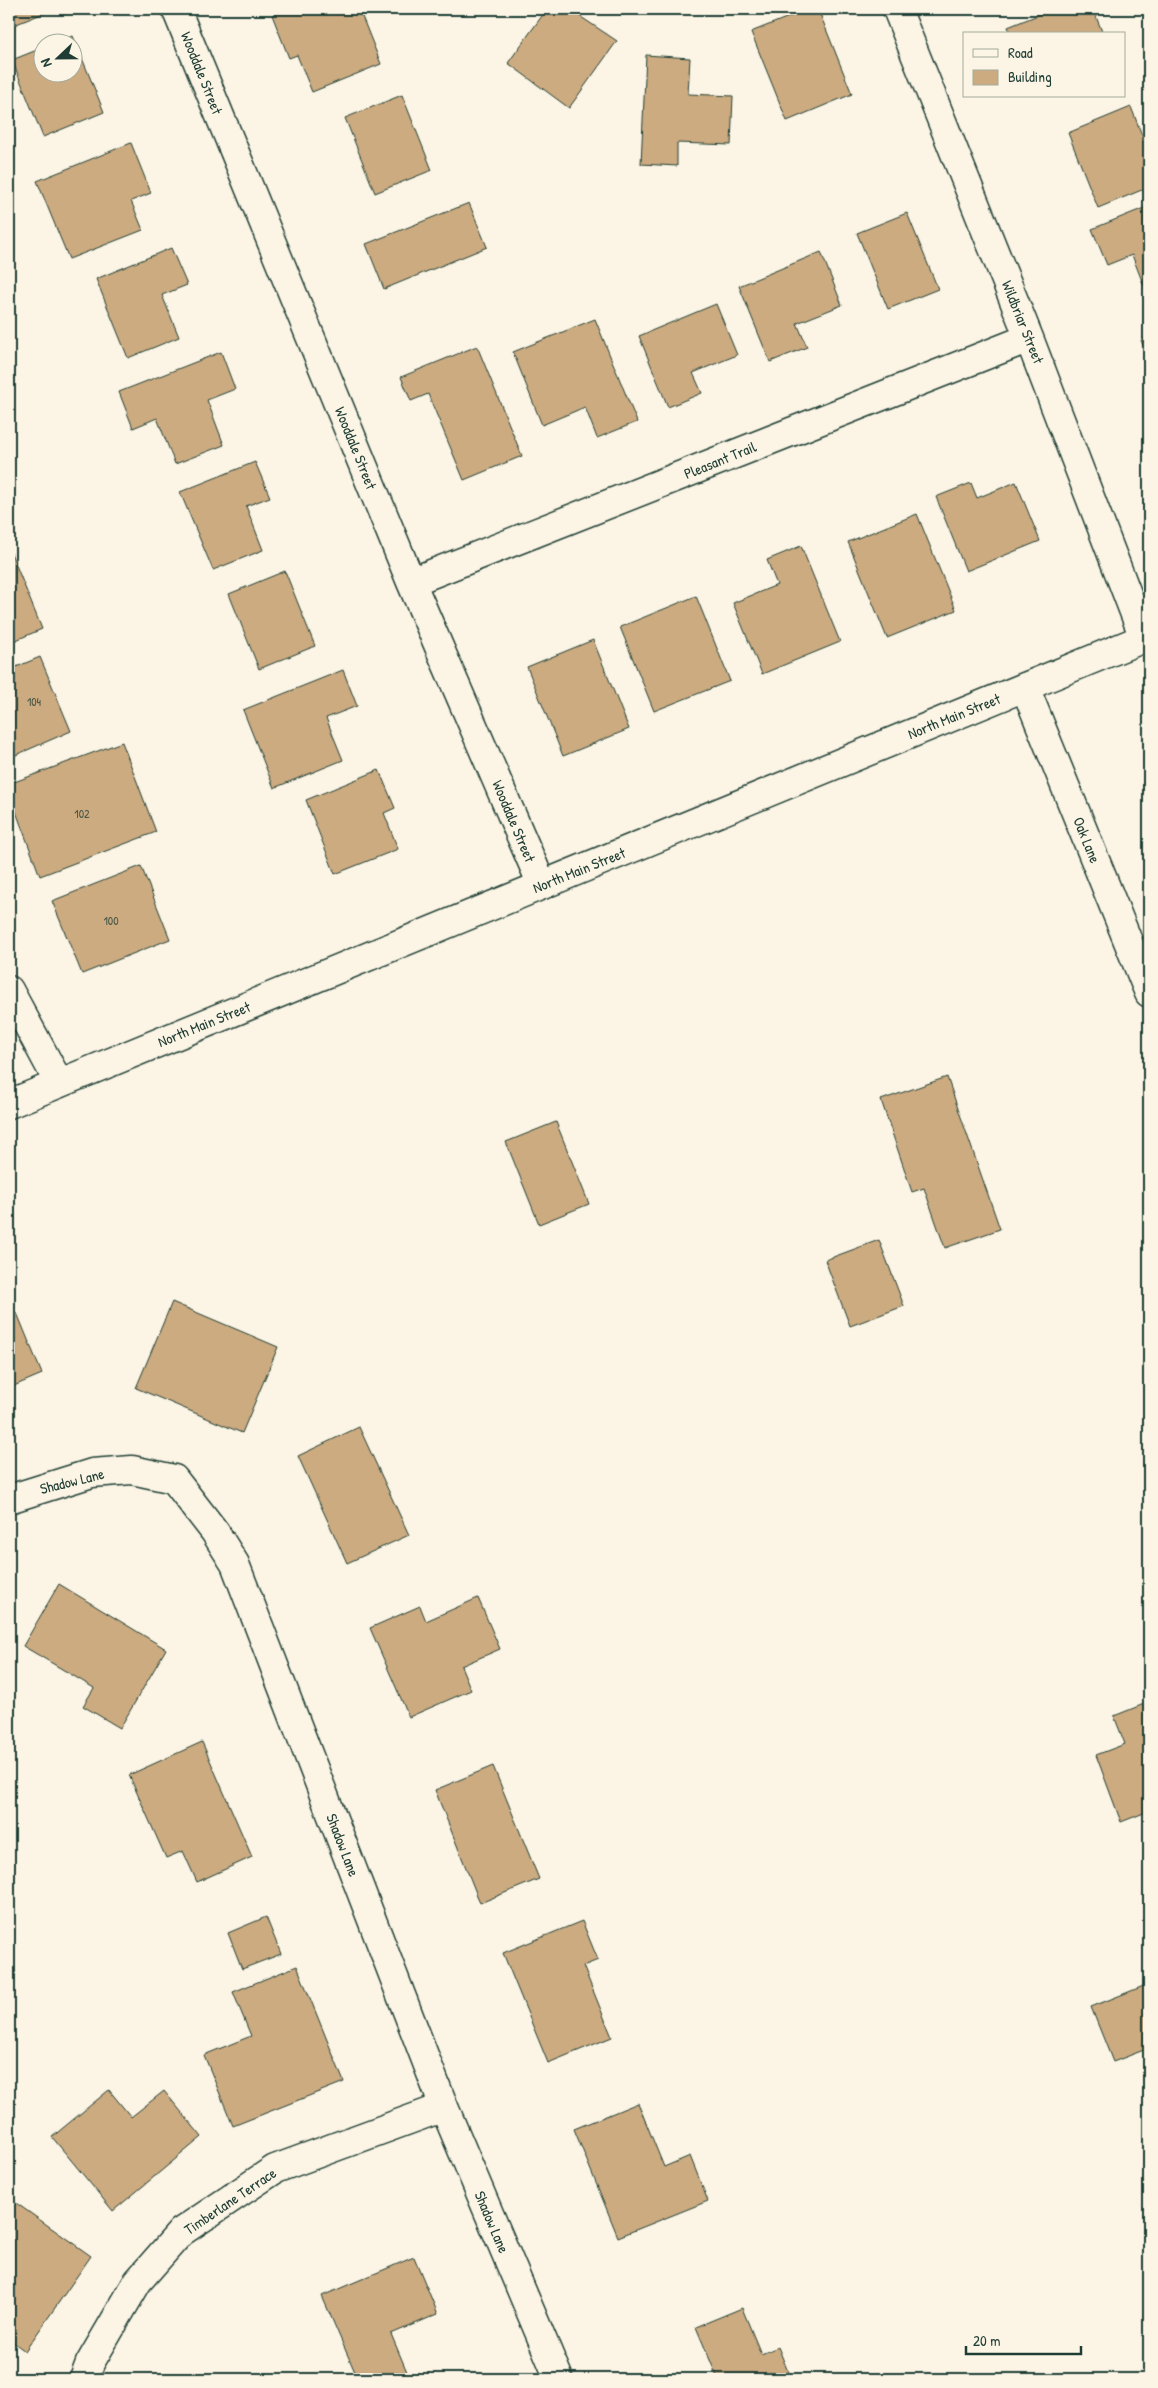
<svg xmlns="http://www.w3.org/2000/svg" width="1158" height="2388" viewBox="0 0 1158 2388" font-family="'Patrick Hand',sans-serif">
	<rect width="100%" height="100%" fill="#fcf5e5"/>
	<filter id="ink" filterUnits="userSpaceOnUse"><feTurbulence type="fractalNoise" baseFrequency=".02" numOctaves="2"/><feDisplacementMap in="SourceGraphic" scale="10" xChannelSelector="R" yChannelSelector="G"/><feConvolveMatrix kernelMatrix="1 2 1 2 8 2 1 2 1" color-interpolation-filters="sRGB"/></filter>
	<g filter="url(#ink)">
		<path fill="#cdab80" stroke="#1f3d34" d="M9,9H48L49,11L9,27Z
			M287,9H359L381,64L312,92L297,55L289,58L272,15Z
			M547,9H569L617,41L569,108L508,63Z
			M809,9H818L852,94L787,121L751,32Z
			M1053,9H1093L1103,34H1010L1008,27Z
			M73,36L104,112L43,137L12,60L42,48V72H72V42H56Z
			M646,55L690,58L688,94L733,96L731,145L677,143V166L641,164Z
			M402,95L432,170L375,193L345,118Z
			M1131,107L1149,153V187L1098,208L1068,133Z
			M131,143L151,193L131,201L143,230L69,259L37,181Z
			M469,203L487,247L384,289L366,244Z
			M1149,206V299L1132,255L1107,265L1092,229Z
			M907,213L938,289L888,309L857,233Z
			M171,248L187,285L162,295L179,337L128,358L96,279Z
			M821,252L842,305L797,323L807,347L770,362L739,286Z
			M716,304L737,355L693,373L702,393L668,407L639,336Z
			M595,319L637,422L597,438L585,407L542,425L513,352Z
			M1149,336V361L1141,340Z
			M477,346L522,456L464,480L428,394L411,401L401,377Z
			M221,352L235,389L207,400L224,445L175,464L157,418L133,428L119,392Z
			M255,462L270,497L246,506L263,550L213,570L180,492Z
			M1016,482L1040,541L966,571L936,497L971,483L977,498Z
			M917,514L956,610L887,638L848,542Z
			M801,546L840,642L762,674L733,603L777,585L767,560Z
			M9,548L42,629L9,643Z
			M285,571L315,646L259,669L229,594Z
			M696,596L730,681L654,711L620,627Z
			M593,640L629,729L563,756L527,667Z
			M40,657L71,731L9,758V670Z
			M343,670L357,706L326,718L343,760L274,788L243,710Z
			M122,742L156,832L40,876L9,793V784Z
			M379,770L395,808L384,813L398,849L335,874L306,800Z
			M141,866L170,939L82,974L52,901Z
			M947,1077L1000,1229L945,1248L924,1188L912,1192L881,1100Z
			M556,1122L589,1204L539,1224L506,1142Z
			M879,1240L904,1306L850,1326L825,1260Z
			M172,1302L278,1347L242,1433L136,1388Z
			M17,1313L42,1374L9,1388V1316Z
			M359,1427L409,1535L347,1563L298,1456Z
			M59,1584L166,1649L120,1728L83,1706L94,1688L23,1646Z
			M478,1598L500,1649L461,1666L471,1690L409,1717L370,1628L420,1606L426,1621Z
			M1149,1702V1811L1121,1822L1096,1755L1125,1744L1114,1716Z
			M202,1742L252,1857L197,1882L183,1851L166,1858L129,1775Z
			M493,1766L539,1879L480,1903L435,1790Z
			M266,1917L281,1954L242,1969L228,1933Z
			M582,1921L598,1960L583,1966L612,2037L548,2063L503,1953Z
			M297,1966L344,2082L233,2126L204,2055L251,2036L233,1992Z
			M1146,1985L1149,1992V2048L1113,2062L1091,2007Z
			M109,2090L131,2117L164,2091L202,2137L113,2211L52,2137Z
			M638,2103L664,2167L690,2156L708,2201L618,2237L574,2129Z
			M16,2203L91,2256L25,2351L9,2339V2213Z
			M414,2257L438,2314L391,2334L410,2379H358L322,2296Z
			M742,2308L761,2354L778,2347L791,2379H718L696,2327Z"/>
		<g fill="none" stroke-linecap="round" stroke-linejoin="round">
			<defs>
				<path id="street" d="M176,9L411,582L542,885
					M897,9L1029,338L1144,638
					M411,582L1029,338
					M1025,687L1149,993
					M9,990L59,1083
					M9,1499L92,1473L132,1470L174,1479L215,1532L235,1564L444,2107L559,2379
					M84,2379L90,2363L138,2281L181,2232L275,2169L444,2107"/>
				<path id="secondary" d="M9,1104L1149,636"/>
			</defs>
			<use href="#street" stroke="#1f3d34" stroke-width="31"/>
			<use href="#secondary" stroke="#1f3d34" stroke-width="31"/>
			<use href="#street" stroke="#fcf5e5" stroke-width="28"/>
			<use href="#secondary" stroke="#fcf5e5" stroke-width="28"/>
		</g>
	</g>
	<g text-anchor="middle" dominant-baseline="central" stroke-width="4" stroke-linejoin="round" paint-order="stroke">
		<g font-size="12" fill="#4a5847">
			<text x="34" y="701">104</text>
			<text x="82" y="813">102</text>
			<text x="111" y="920">100</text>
		</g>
		<g font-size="15" fill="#1f3d34" stroke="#fcf5e5">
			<text transform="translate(202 73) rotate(68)">Wooddale Street</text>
			<text transform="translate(1023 322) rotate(68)">Wildbriar Street</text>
			<text transform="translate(356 448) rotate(68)">Wooddale Street</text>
			<text transform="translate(720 460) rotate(-22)">Pleasant Trail</text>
			<text transform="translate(954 716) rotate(-22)">North Main Street</text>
			<text transform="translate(514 821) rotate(67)">Wooddale Street</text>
			<text transform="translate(1087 840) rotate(68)">Oak Lane</text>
			<text transform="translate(579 870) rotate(-22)">North Main Street</text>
			<text transform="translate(204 1024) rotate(-22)">North Main Street</text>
			<text transform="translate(72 1481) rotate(-14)">Shadow Lane</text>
			<text transform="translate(343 1845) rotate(69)">Shadow Lane</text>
			<text transform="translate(230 2201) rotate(-34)">Timberlane Terrace</text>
			<text transform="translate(492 2222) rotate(67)">Shadow Lane</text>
		</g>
	</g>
	<rect width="1158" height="2388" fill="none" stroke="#fcf5e5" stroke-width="30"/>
	<rect x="15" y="15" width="1128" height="2358" fill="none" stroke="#1f3d34" stroke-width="2" filter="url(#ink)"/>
	<rect x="963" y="32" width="162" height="65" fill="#fcf5e5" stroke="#a4ab9e"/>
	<rect x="973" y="49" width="25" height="8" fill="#fcf5e5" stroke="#a4ab9e"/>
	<text x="1008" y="58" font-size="15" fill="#1f3d34">Road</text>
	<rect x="973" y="70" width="25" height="15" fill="#cdab80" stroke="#a4ab9e"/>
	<text x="1008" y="82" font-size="15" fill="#1f3d34">Building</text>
	<g transform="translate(58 58) rotate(248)"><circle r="24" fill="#fcf5e5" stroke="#a4ab9e"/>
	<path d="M0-4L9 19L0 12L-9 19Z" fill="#1f3d34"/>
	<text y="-8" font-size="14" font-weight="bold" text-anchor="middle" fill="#1f3d34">N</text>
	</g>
	<path d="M966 2346v8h115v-8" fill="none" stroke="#1f3d34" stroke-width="2.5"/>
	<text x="973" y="2346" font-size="15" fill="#1f3d34" stroke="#fcf5e5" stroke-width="4" paint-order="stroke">20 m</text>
</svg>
